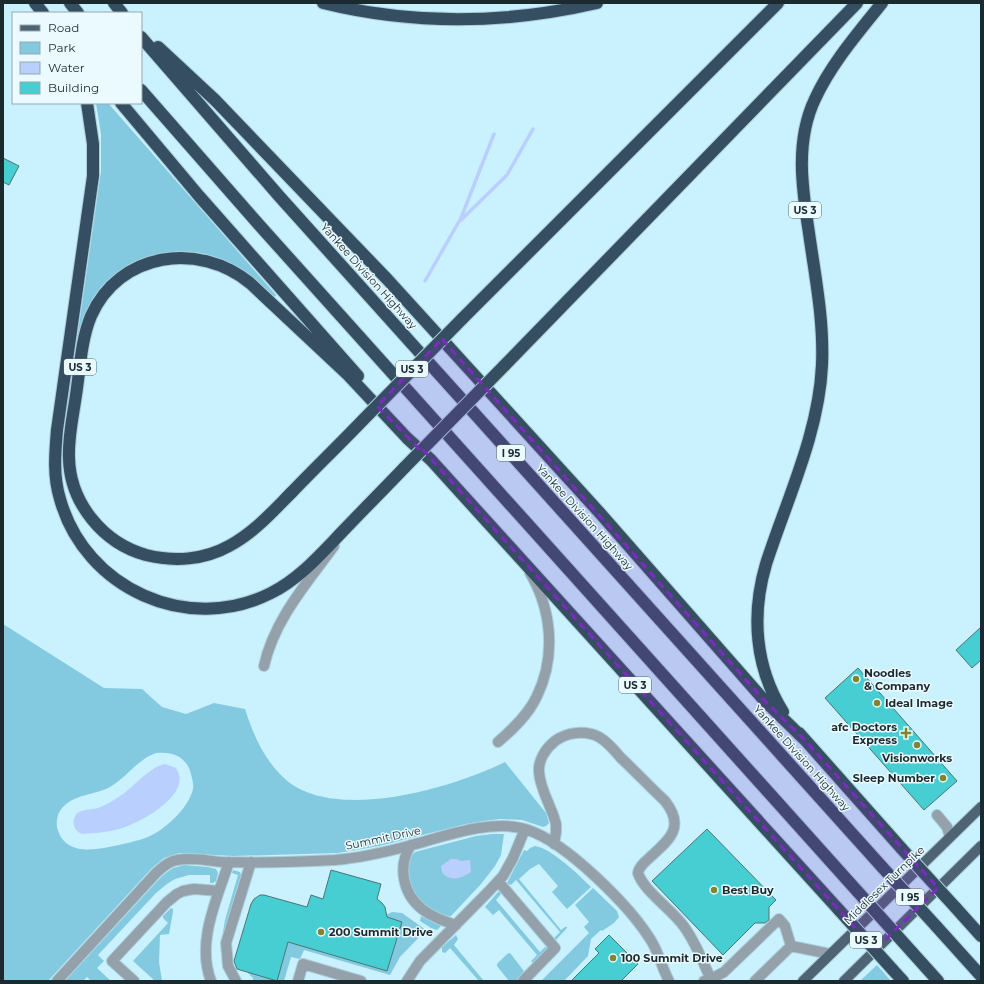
<svg xmlns="http://www.w3.org/2000/svg" width="984" height="984" viewBox="0 0 984 984" font-family="Montserrat,sans-serif">
	<rect width="100%" height="100%" fill="#caf1fe"/>
	<path fill="#83cae0" fill-rule="evenodd" d="M96,103H108L276,295L275,297C258,285 245,269 226,261C181,240 124,255 95,295C85,311 80,328 76,346L101,171V134Z
		M3,624L104,688L142,689L162,707L186,714L214,703L245,709C253,734 264,760 285,779C334,823 453,788 505,762L546,813L549,823L546,826L543,827L522,820L500,819L484,821L466,824L379,846L338,853L233,856L179,853L164,858L152,868L48,981H3ZM156,753C173,751 187,757 191,774C192,779 194,784 193,789C189,806 172,822 159,831C147,839 132,842 119,845C96,850 64,857 57,827C56,819 58,812 63,807C75,794 95,795 110,787C127,777 138,759 156,753Z
		M493,834H504L501,855L495,866L481,884L451,916C428,916 406,892 408,869C409,862 409,857 415,852L476,836Z
		M535,846C551,848 579,875 591,887L567,909L552,892L558,886L539,864L530,869L519,879L561,930L565,927H567V928L556,940L554,938L560,932L516,880L511,885L507,883L524,850L527,851L530,848Z
		M184,865L208,867L216,869L218,873L216,881L213,883H210V875H189L175,879L167,884L156,893L98,955L104,961L97,968L111,981H91L87,977L83,981H65L162,876L173,868Z
		M233,870L240,872L241,875L222,938L225,920L238,875L232,873Z
		M593,888L617,911L619,917L614,923L602,931L601,930L591,939L588,956L564,981H541L589,933L584,927L589,922L575,905Z
		M498,892H500L501,894L496,900L540,952L545,947H547V949L533,963L531,961L537,955L499,910L493,915L485,907Z
		M171,908L173,909V912L169,934L160,935L159,962L162,981H155L133,961L168,923L163,918V916Z
		M392,912L402,913L426,930L400,957L390,975L304,950L300,959L291,957L284,981H253V978L247,972L277,980L288,942L387,971L401,922L386,917V915Z
		M421,916L441,926L437,930L431,928L420,921Z
		M456,935L458,939L454,945L484,981H479L450,948L445,953L442,952V947Z
		M510,953L524,971L516,981H509L497,966V964L507,954Z
		M877,965L891,981H860Z"/>
	<path fill="#b9d0fe" d="M165,764L176,768C193,793 145,820 125,827C112,832 97,833 82,834C73,831 71,821 77,813C84,809 90,810 98,808C106,805 113,801 120,796C134,787 149,767 165,764Z
		M451,859H456L461,861L470,860L471,872C461,879 449,882 442,872L441,866Z"/>
	<g fill="none" stroke-linecap="round" stroke-linejoin="round">
		<path stroke="#b9d0fe" stroke-width="3.5" d="M461,220L507,175L533,129
			M425,281L461,218L494,134"/>
	</g>
	<path fill="#46ced2" stroke="#4d7475" d="M3,158L19,166L9,185L3,182Z
		M981,627V660L972,668L956,650Z
		M858,668L957,781L924,810L825,698Z
		M707,829L776,900L769,907V920L765,923H755L723,955L652,881Z
		M331,870L381,884L377,899L382,903L385,907L387,917L402,922L387,971L288,942L277,981L237,969L234,961L251,904L254,899L260,895H264L307,907L311,895L323,899Z
		M609,935L638,964L621,981H571L599,953L595,949Z"/>
	<g fill="none" stroke-linecap="round" stroke-linejoin="round">
		<defs>
			<path id="minor" d="M264,666C274,620 307,583 334,546
				M498,742C513,729 529,714 537,696C556,657 552,610 530,573
				M937,815L947,827L950,837
				M554,844L556,832V824C552,807 540,790 539,772C538,760 546,748 555,741C567,732 586,730 599,737C608,742 615,751 621,758C636,772 650,787 665,801C687,829 667,841 647,860C643,864 639,867 638,873C643,890 671,909 682,924C695,940 702,961 711,979L704,981
				M411,845C397,866 403,894 422,909C432,917 444,921 456,925
				M498,881L555,948L523,981
				M791,946L830,954
				M57,981L157,872C163,867 169,861 177,860C192,857 208,861 223,862C260,863 298,862 335,860C361,858 386,852 412,845C445,836 494,818 528,830C567,843 631,907 652,942C659,954 662,968 669,981
				M134,981L112,961L167,902L177,894L183,891L194,889L219,891
				M211,981C196,942 217,899 229,862
				M236,981L228,966L226,943L251,862
				M298,981L303,964L361,981
				M407,981L420,961L489,891L503,876L513,858L525,829
				M713,981L711,979L724,972L779,919L785,926L791,946
				M755,981L791,946"/>
			<path id="major" d="M803,981L981,807
				M844,981L981,846"/>
			<path id="highway" d="M35,3L43,13
				M70,3L78,13
				M114,3L122,13
				M323,3C413,25 506,24 597,3
				M141,37L279,196L883,868
				M158,47L215,100L387,279L599,512L764,700L804,739
				M141,90L261,227L858,892
				M87,103L93,144V176L57,430C55,454 53,476 60,499C85,589 188,635 271,593C299,579 320,555 342,532C363,510 384,489 405,467
				M121,103L199,196L358,376
				M462,319L778,3
				M504,366L857,3
				M363,420C340,444 316,467 293,491C273,511 254,533 229,546C204,560 174,562 146,555C103,543 70,503 69,458C68,437 73,416 76,395C80,369 81,340 91,316C119,252 199,241 250,283L348,375L407,438L431,460L839,910
				M783,712C755,667 751,615 766,564C787,499 819,433 822,365C824,320 815,276 809,233C802,188 795,141 815,99C831,64 858,33 882,3
				M799,733L902,849
				M955,907L981,936
				M936,926L981,976
				M911,951L938,981
				M892,969L903,981"/>
		</defs>
		<use href="#minor" stroke="#aacdd9" stroke-width="12"/>
		<use href="#major" stroke="#aacdd9" stroke-width="12"/>
		<use href="#highway" stroke="#aacdd9" stroke-width="14"/>
		<use href="#minor" stroke="#94a0aa" stroke-width="10"/>
		<use href="#major" stroke="#4e6474" stroke-width="10"/>
		<use href="#highway" stroke="#354e61" stroke-width="12"/>
		<defs>
			<path id="highway-bridge" d="M363,420L462,319
				M405,467L504,366
				M902,849L955,907
				M883,868L936,926
				M858,892L911,951
				M839,910L892,969"/>
		</defs>
		<use href="#highway-bridge" stroke="#aacdd9" stroke-width="14" stroke-linecap="butt"/>
		<use href="#highway-bridge" stroke="#354e61" stroke-width="12"/>
	</g>
	<path fill="#7b2cbf" fill-opacity="0.2" stroke="#7b2cbf" stroke-width="3" stroke-dasharray="8 5" stroke-linejoin="round" d="M442,339L764,700L804,739L938,888L875,950L422,449L421,451L377,406Z"/>
	<g fill="#82842e" stroke="#eafaff" stroke-width="1.5">
		<circle cx="856" cy="679" r="4"/>
		<circle cx="877" cy="703" r="4"/>
		<path d="M904 727h4v4h4v4h-4v4h-4v-4h-4v-4h4z"/>
		<circle cx="917" cy="745" r="4"/>
		<circle cx="943" cy="778" r="4"/>
		<circle cx="714" cy="890" r="4"/>
		<circle cx="321" cy="932" r="4"/>
		<circle cx="613" cy="958" r="4"/>
	</g>
	<g text-anchor="middle" dominant-baseline="central" stroke-width="3" stroke-linejoin="round" paint-order="stroke">
		<g fill="#eafaff" stroke="#58686d" stroke-width="1">
			<rect x="789" y="202" width="32" height="16" rx="3"/>
			<rect x="64" y="359" width="32" height="16" rx="3"/>
			<rect x="396" y="361" width="32" height="16" rx="3"/>
			<rect x="497" y="445" width="28" height="16" rx="3"/>
			<rect x="619" y="677" width="32" height="16" rx="3"/>
			<rect x="896" y="889" width="28" height="16" rx="3"/>
			<rect x="850" y="932" width="32" height="16" rx="3"/>
		</g>
		<g font-size="10" font-weight="bold" fill="#1a2a2e">
			<text x="805" y="210">US 3</text>
			<text x="80" y="367">US 3</text>
			<text x="412" y="369">US 3</text>
			<text x="511" y="453">I 95</text>
			<text x="635" y="685">US 3</text>
			<text x="910" y="897">I 95</text>
			<text x="866" y="940">US 3</text>
		</g>
		<g font-size="11" fill="#1a2a2e" stroke="#eafaff">
			<text transform="translate(369 276) rotate(48)">Yankee Division Highway</text>
			<text transform="translate(585 517) rotate(48)">Yankee Division Highway</text>
			<text transform="translate(802 758) rotate(48)">Yankee Division Highway</text>
			<text transform="translate(383 838) rotate(-12)">Summit Drive</text>
			<text transform="translate(884 885) rotate(-44)">Middlesex Turnpike</text>
		</g>
		<g font-size="11" font-weight="bold" fill="#1a2a2e" stroke="#eafaff" text-anchor="start">
			<text x="864" y="673">Noodles<tspan x="864" dy="13">&amp; Company</tspan></text>
			<text x="885" y="703">Ideal Image</text>
			<text x="897" y="727" text-anchor="end">afc Doctors<tspan x="897" dy="13">Express</tspan></text>
			<text x="917" y="758" text-anchor="middle">Visionworks</text>
			<text x="935" y="778" text-anchor="end">Sleep Number</text>
			<text x="722" y="890">Best Buy</text>
			<text x="329" y="932">200 Summit Drive</text>
			<text x="621" y="958">100 Summit Drive</text>
		</g>
	</g>
	<rect width="984" height="984" fill="none" stroke="#1a2a2e" stroke-width="8"/>
	<rect x="12" y="12" width="130" height="92" fill="#eafaff" stroke="#97a7ab"/>
	<rect x="20" y="25" width="20" height="6" fill="#4e6474" stroke="#97a7ab"/>
	<text x="48" y="32" font-size="12" fill="#1a2a2e">Road</text>
	<rect x="20" y="42" width="20" height="12" fill="#83cae0" stroke="#97a7ab"/>
	<text x="48" y="52" font-size="12" fill="#1a2a2e">Park</text>
	<rect x="20" y="62" width="20" height="12" fill="#b9d0fe" stroke="#97a7ab"/>
	<text x="48" y="72" font-size="12" fill="#1a2a2e">Water</text>
	<rect x="20" y="82" width="20" height="12" fill="#46ced2" stroke="#97a7ab"/>
	<text x="48" y="92" font-size="12" fill="#1a2a2e">Building</text>
</svg>
